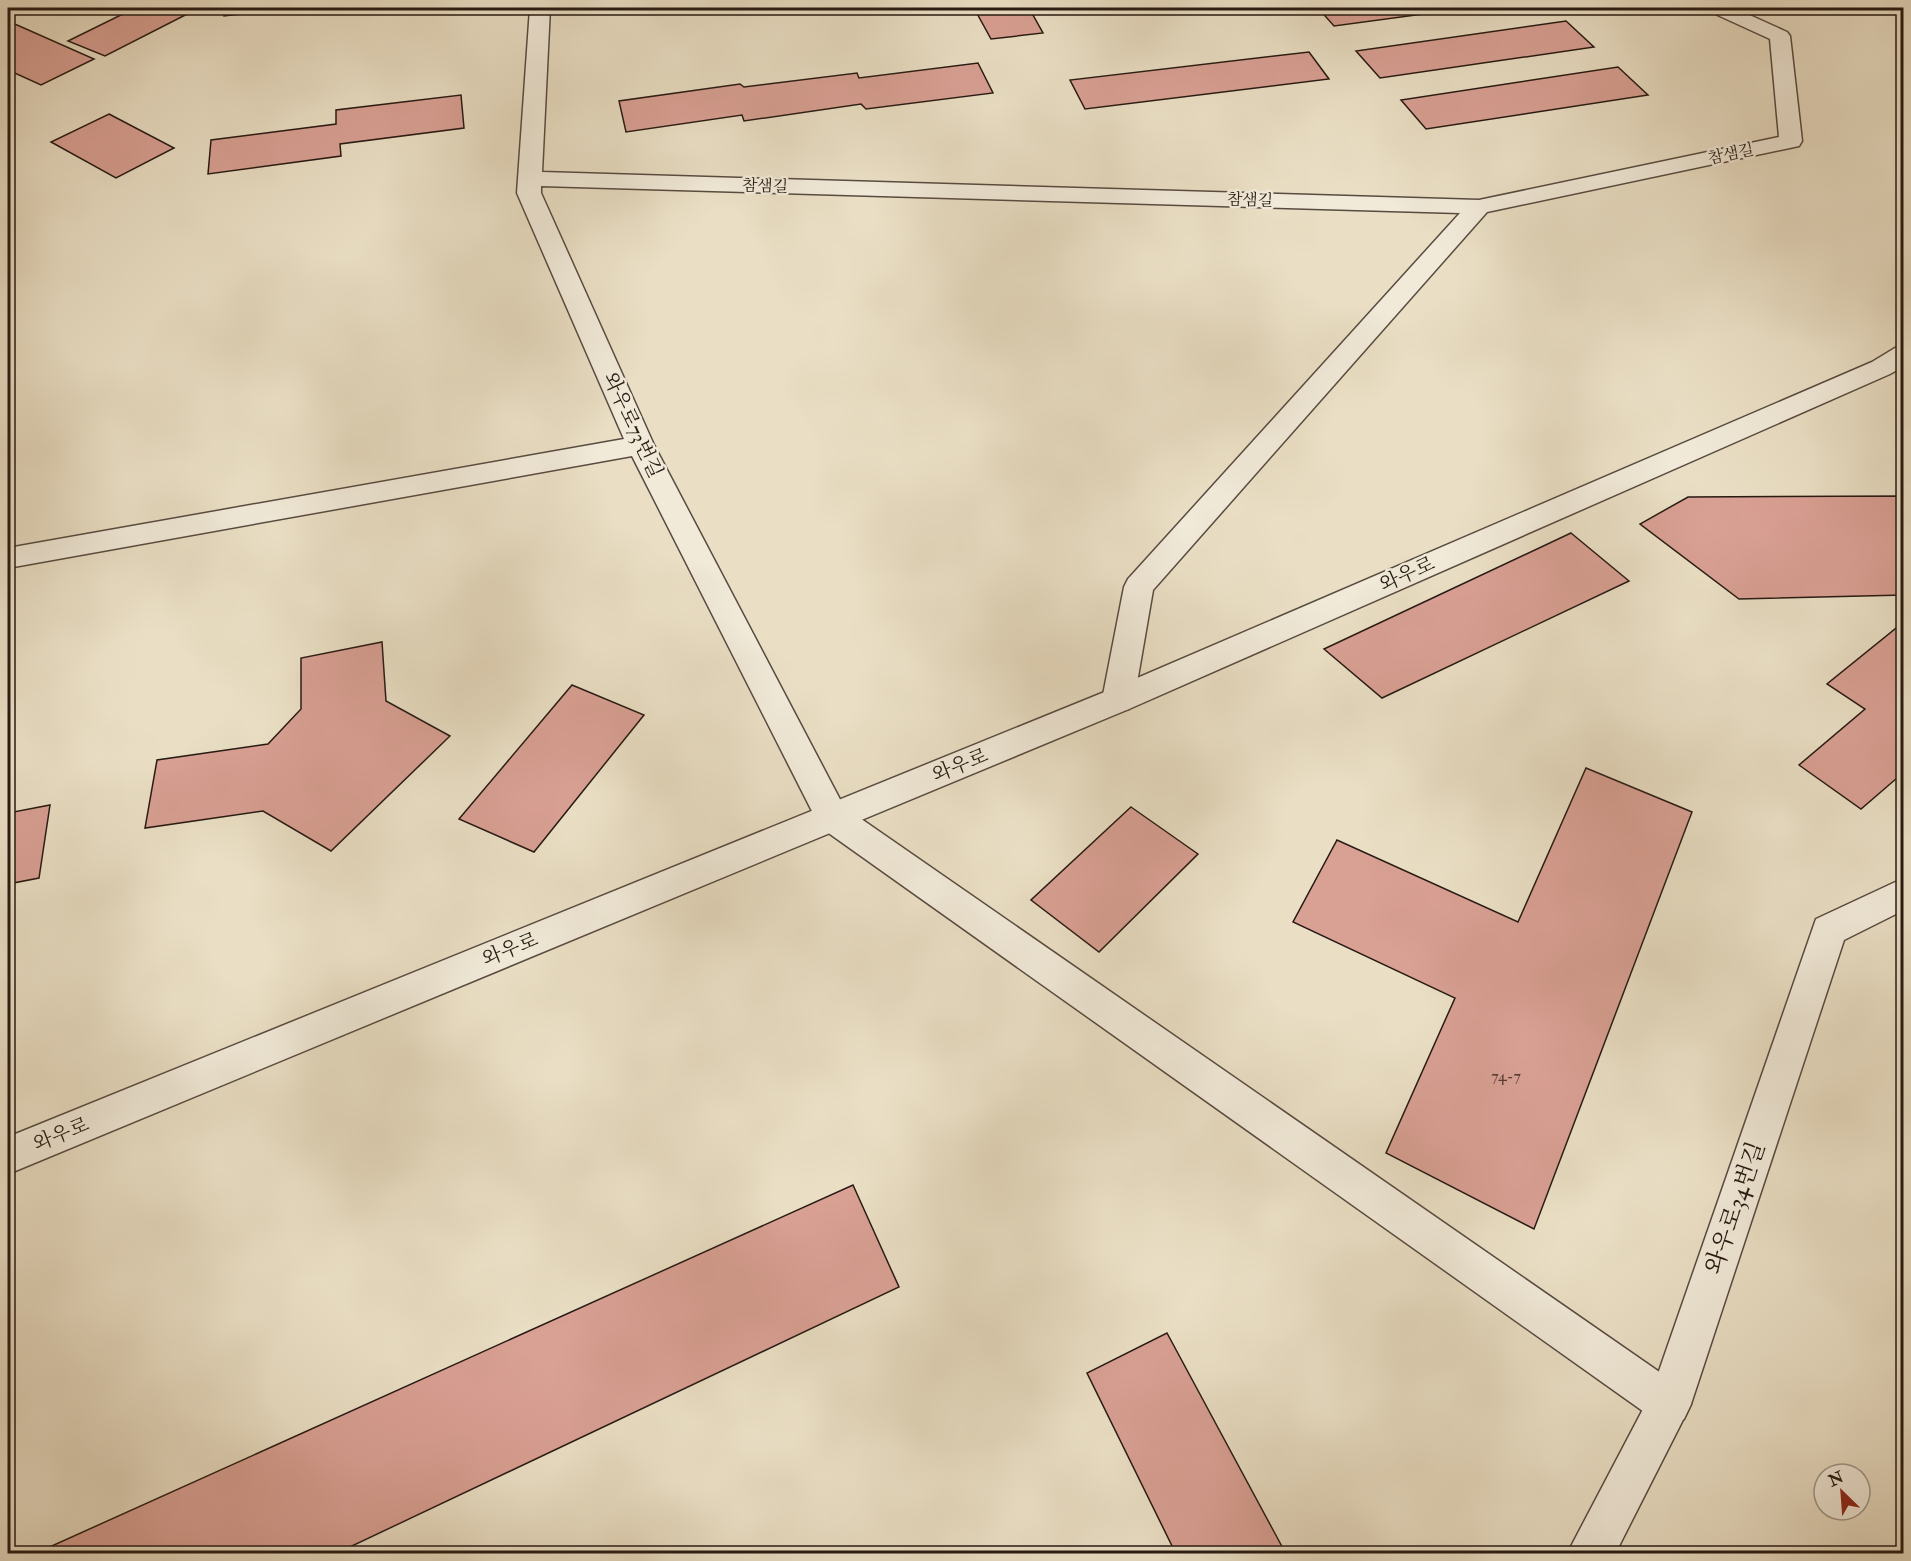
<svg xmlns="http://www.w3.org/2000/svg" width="1911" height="1561" viewBox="0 0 1911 1561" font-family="'IM FELL Double Pica','Noto Serif KR',serif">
	<rect width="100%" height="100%" fill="#eadfc5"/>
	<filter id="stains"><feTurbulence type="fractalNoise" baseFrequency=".00333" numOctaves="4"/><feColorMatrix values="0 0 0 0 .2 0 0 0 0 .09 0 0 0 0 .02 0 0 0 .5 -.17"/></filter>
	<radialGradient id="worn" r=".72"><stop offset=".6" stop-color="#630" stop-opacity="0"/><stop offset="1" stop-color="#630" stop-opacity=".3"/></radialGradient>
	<path fill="#d9a094" stroke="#271a13" stroke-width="1.5" d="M135,8H199L105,56L68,41Z
		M224,8H291L224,16Z
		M974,8H1029L1043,33L991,39Z
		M1318,8H1468L1334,26Z
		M8,21L94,59L41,85L8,70Z
		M1566,21L1594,47L1380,78L1356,51Z
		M1309,52L1329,79L1085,109L1070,80Z
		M978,63L993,93L866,109L861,104L744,121L742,115L626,132L619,101L740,84L744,87L857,73L859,78Z
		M1618,67L1648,95L1426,129L1401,100Z
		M461,95L464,128L340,144L341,156L208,174L211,140L336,124V110Z
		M109,114L174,148L116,178L51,142Z
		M1904,496V595L1739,599L1640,524L1688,497Z
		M1571,533L1629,581L1382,698L1324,649Z
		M1900,625L1904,627V772L1861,809L1799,765L1865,709L1827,684Z
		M382,642L386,701L450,736L331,851L263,811L145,828L157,760L268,744L301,709V658Z
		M572,685L644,715L534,852L459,819Z
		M1586,768L1692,812L1534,1229L1386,1153L1455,998L1293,922L1337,840L1518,922Z
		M50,805L39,878L8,884V813Z
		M1131,807L1198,854L1099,952L1031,900Z
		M853,1185L899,1287L335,1554H34Z
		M1167,1333L1286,1554H1176L1087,1373Z"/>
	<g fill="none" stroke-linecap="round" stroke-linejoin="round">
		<defs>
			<path id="minor" d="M530,8H550L542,172L1479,200L1779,137L1770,39L1711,12L1708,8H1734L1787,32L1790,36L1802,141L1799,146L1487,212L1153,590L1134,700L1129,709L1118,712L1107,709L1102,700L1124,587L1128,579L1460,213L541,186V193L654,445L844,807L1684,1389L1691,1404L1684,1419L1669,1426L1654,1419L820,827L632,456L8,568V548L624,439L517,193Z"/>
			<path id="tertiary" d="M1904,346V366L1890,374L1129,709L8,1174V1137L1107,691L1872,362L1895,348Z
				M1904,878V910L1844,940L1691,1404L1615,1554H1567L1651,1394L1816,919Z"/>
		</defs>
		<use href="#minor" stroke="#584b40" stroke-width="3"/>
		<use href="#tertiary" stroke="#584b40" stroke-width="3"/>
		<use href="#minor" fill="#f1ead9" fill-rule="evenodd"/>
		<use href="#tertiary" fill="#f1ead9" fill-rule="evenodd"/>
	</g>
	<g text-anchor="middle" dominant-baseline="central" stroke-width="5" stroke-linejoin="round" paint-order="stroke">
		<g font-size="16" fill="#271a13" stroke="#f1ead9">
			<text transform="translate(1731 154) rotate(-12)">참샘길</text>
			<text transform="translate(765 186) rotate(2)">참샘길</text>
			<text transform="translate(1250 200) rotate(2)">참샘길</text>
		</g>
		<g font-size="16" fill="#543c33">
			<text x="1506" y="1076">74-7</text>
		</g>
		<g font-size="20" fill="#271a13" stroke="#f1ead9">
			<text transform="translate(633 425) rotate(65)">와우로73번길</text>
			<text transform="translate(1407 574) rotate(-24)">와우로</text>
			<text transform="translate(960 765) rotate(-22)">와우로</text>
			<text transform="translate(510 949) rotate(-22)">와우로</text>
			<text transform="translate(61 1134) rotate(-22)">와우로</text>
		</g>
		<g font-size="24" fill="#271a13" stroke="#f1ead9">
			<text transform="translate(1735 1208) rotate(-71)">와우로34번길</text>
		</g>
	</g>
	<rect width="1911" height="1561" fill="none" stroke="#eadfc5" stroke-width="30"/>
	<rect x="9" y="9" width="1893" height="1543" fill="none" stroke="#271a13" stroke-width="3"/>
	<rect x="15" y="15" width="1881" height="1531" fill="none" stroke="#271a13" stroke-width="1.5"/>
	<g transform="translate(1842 1492) rotate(335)"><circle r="28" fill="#f1ead9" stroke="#a0978a" stroke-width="1.5"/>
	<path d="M0-4.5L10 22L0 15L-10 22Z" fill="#8f2418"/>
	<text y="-9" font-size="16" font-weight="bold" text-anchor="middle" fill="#271a13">N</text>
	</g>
	<rect width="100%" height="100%" filter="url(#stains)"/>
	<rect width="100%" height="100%" fill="url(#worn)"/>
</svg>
